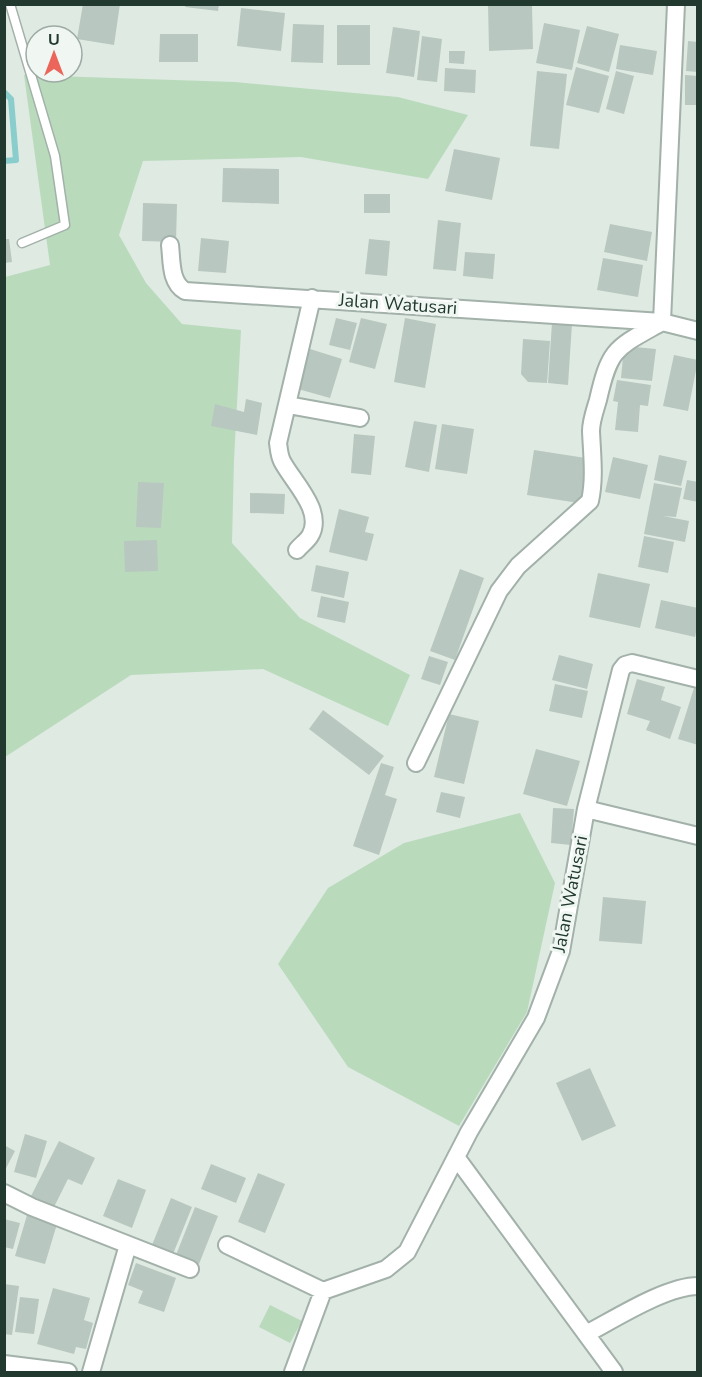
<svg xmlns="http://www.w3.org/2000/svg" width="702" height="1377" viewBox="0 0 702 1377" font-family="'Nunito Sans',sans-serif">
	<rect width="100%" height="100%" fill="#dfeae3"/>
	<path fill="#b9dbbc" d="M24,75L235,82L398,97L468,115L428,179L301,157L143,161L119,235L146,283L182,324L241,330L234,460L232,543L300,618L410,675L388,726L263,669L131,675L5,757V277L50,265Z
		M520,813L555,883L527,1012L459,1126L348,1067L278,964L328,888L404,843Z
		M270,1305L302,1321L290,1343L259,1327Z"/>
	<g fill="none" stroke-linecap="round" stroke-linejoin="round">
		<path stroke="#89cdcc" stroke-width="6" d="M4,92L11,99L16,160L4,161"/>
	</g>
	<path fill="#b8c7bf" d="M83,4H120L114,45L77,39Z
		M186,4H219L218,11L185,7Z
		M488,4H532L533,49L489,51Z
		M241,8L285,13L281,51L237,46Z
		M544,23L580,30L572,70L536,63Z
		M293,24L324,25L323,63L291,62Z
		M337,25H370V65H337Z
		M587,26L619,34L609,72L577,63Z
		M393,27L420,31L414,77L386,73Z
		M160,34H198V62H159Z
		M422,36L442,39L437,82L417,80Z
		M688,41L698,42V72L686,71Z
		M620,45L657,51L653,75L616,69Z
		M449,51H465L464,64L449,63Z
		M576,67L609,76L599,113L566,105Z
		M445,68L476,70L475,93L444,91Z
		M537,71L567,74L559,149L530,146Z
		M616,71L634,76L624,114L606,109Z
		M685,75L698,76V105H685Z
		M454,149L500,158L492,200L445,191Z
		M223,168L279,169V204L222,202Z
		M364,194H390V213H364Z
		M143,203L177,204L176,242L142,241Z
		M438,220L461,223L456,271L433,269Z
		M610,224L652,232L647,261L604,252Z
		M201,238L229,241L226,273L198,271Z
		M4,239H9L12,262L4,263Z
		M369,239L390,241L387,276L365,274Z
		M465,252L495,254L493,279L463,276Z
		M603,258L643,265L638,297L597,290Z
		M336,318L357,323L350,350L329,345Z
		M361,318L387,324L375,369L349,362Z
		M405,318L436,324L425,388L394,382Z
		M552,323L572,324L568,385L548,383Z
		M523,339L550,341L547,383L528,382L521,374Z
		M624,346L656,349L652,381L621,378Z
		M310,349L342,359L330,398L298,389Z
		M674,355L698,360L688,411L663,406Z
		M617,380L651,385L648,406L640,405L638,432L615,430L618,402L613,401Z
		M246,399L262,403L257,435L211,426L215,404L244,412Z
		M414,421L437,425L429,472L405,467Z
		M442,424L474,429L467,474L435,469Z
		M354,434L375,436L371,475L351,473Z
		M534,450L592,459L585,504L527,495Z
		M659,455L687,461L681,486L654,480Z
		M613,457L648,465L640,499L605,492Z
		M687,480L698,482V502L683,499Z
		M138,482L164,483L161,528L136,527Z
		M654,483L682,488L676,517L663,516L689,521L685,542L644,534Z
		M250,493L285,494L284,514L250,513Z
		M339,509L369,517L365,532L374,534L367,561L329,552Z
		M644,536L674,542L668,573L638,567Z
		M157,540L158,571L125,572L124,541Z
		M316,565L349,572L344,598L311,591Z
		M460,569L484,578L455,660L430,651Z
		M598,573L650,584L640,628L589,617Z
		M321,596L349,602L345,623L317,617Z
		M661,600L698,608V623L695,637L655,628Z
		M559,655L593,664L587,689L552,680Z
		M429,656L448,662L440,685L421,679Z
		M637,679L665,687L661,700L681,707L670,739L646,730L650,721L627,714Z
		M555,684L588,691L582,718L549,711Z
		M694,688L698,689V745L678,739Z
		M323,710L384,756L369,775L309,729Z
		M449,714L479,721L464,784L434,777Z
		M536,749L580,761L567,806L523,794Z
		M381,763L394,767L385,795L397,799L379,855L353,846Z
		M441,792L465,797L460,818L436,812Z
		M553,808L574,809L571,845L551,843Z
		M603,897L646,901L642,944L599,941Z
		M590,1068L616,1126L582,1141L556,1083Z
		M25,1134L47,1141L36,1178L14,1172Z
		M59,1141L95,1158L82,1185L68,1179L54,1207L31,1196Z
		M4,1145L15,1151L4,1172Z
		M211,1164L246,1178L236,1203L201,1189Z
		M258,1173L285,1184L265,1233L238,1222Z
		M118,1179L146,1190L132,1228L103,1216Z
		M171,1198L192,1207L173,1254L152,1245Z
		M195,1207L218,1216L199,1264L176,1255Z
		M27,1215L57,1224L45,1264L15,1256Z
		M4,1219L20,1223L13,1249L4,1247Z
		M136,1263L176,1278L164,1312L138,1303L143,1291L128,1285Z
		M4,1284L19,1286L12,1335L4,1334Z
		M53,1288L90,1298L84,1320L93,1323L86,1349L76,1347L74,1354L37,1344Z
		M20,1297L39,1299L34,1334L15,1332Z"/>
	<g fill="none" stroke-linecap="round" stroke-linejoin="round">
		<defs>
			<path id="service" d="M10,4L55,156L65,225L22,243"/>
			<path id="minor" d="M170,245C172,262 170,282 185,291L662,322L698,331
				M288,405L360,418
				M297,550C301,545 307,541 310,536C325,511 292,481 282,461C279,455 279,449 278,443L312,298
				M416,763L499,591L518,566L590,501C595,478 592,455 591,431C591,421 595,410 598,400C610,347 616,348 662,322L676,4
				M586,809L698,836
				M456,1157L614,1372
				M4,1193L32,1207L190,1269
				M227,1245L323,1291L293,1372
				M323,1291L386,1269L407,1252L469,1132L536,1018L561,951L586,809L621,670L625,665L632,663L698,679
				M586,1334C615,1319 666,1286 698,1286
				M4,1364L68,1372
				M91,1372L128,1245"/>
		</defs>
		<use href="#service" stroke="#a2b1a9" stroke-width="11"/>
		<use href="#minor" stroke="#a2b1a9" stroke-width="20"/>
		<use href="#service" stroke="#fff" stroke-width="8"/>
		<use href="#minor" stroke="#fff" stroke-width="16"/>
	</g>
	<g text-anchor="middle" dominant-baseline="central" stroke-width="6" stroke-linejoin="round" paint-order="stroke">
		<g font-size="18" fill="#21392f" stroke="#f0f7f2">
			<text transform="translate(398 304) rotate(4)">Jalan Watusari</text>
			<text transform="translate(570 894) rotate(-79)">Jalan Watusari</text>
		</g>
	</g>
	<rect width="702" height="1377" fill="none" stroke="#21392f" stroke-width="12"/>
	<g transform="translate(54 54)"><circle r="28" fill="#f0f7f2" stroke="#9daba4" stroke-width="1.5"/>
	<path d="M0-4.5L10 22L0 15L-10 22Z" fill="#ec655b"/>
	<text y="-9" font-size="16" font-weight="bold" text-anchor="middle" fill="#21392f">U</text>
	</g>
</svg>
